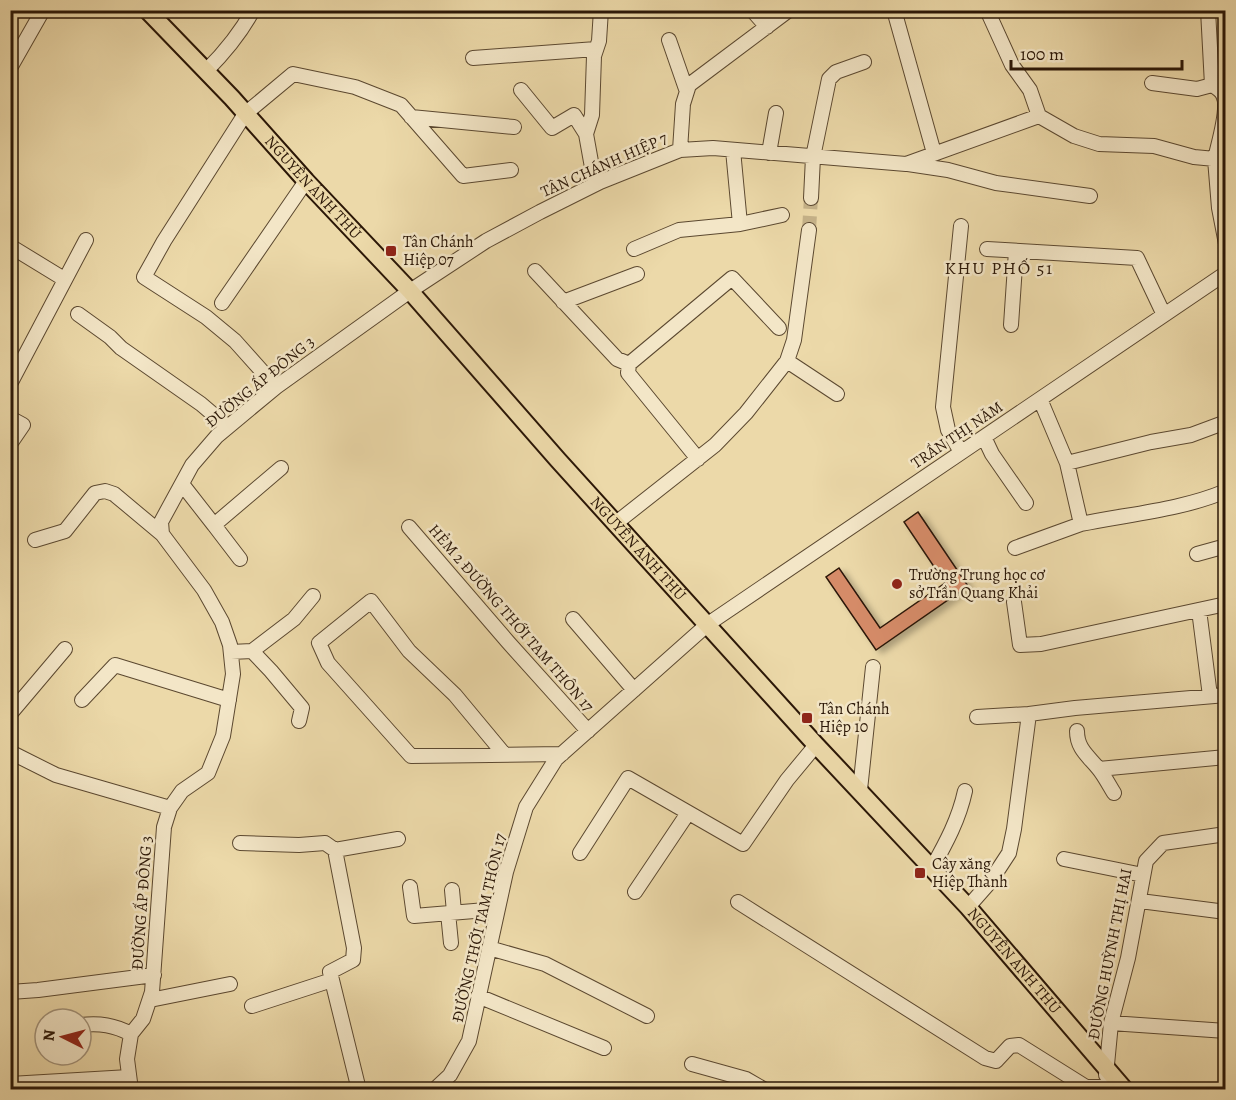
<svg xmlns="http://www.w3.org/2000/svg" width="1236" height="1100" viewBox="0 0 1236 1100" font-family="Alegreya,serif">
	<defs>
		<filter id="shadow"><feDropShadow dx="5.5" dy="3.5" stdDeviation="3" flood-color="#0004"/></filter>
	</defs>
	<rect width="100%" height="100%" fill="#ecd9a9"/>
	<filter id="stains"><feTurbulence type="fractalNoise" baseFrequency=".00333" numOctaves="4"/><feColorMatrix values="0 0 0 0 .2 0 0 0 0 .09 0 0 0 0 .02 0 0 0 .5 -.17"/></filter>
	<radialGradient id="worn" r=".72"><stop offset=".6" stop-color="#630" stop-opacity="0"/><stop offset="1" stop-color="#630" stop-opacity=".3"/></radialGradient>
	<path fill="#d58b68" stroke="#2b1707" stroke-width="1.5" filter="url(#shadow)" d="M918,512L968,586L876,650L826,577L839,568L880,628L945,583L904,522Z"/>
	<g fill="none" stroke-linecap="round" stroke-linejoin="round">
		<path stroke="#c5b289" stroke-width="14" stroke-dasharray="14 7" stroke-linecap="butt" d="M809,230L811,198"/>
		<defs>
			<path id="minor" d="M752,10L767,27
				M894,10L934,153
				M987,10L1012,65L1030,90L1039,116L1074,136L1099,144L1154,146L1194,157L1215,159L1219,208L1226,244
				M669,40L686,89
				M473,58L596,49
				M10,68L43,10
				M206,71C225,52 240,34 253,10
				M1152,83L1197,89L1212,85L1208,10
				M1212,85C1217,88 1221,90 1223,95C1230,108 1218,144 1215,159
				M521,90L552,128L574,115L586,134
				M411,117L514,127
				M680,150L713,148L906,164L1039,116
				M769,153L776,113
				M908,164L948,170L996,183L1090,196
				M595,184L586,134L592,115L594,56L599,41L601,10
				M811,198L813,157L829,79L836,72L864,62
				M740,224L782,215
				M961,226L943,407L948,430L961,452
				M10,246L64,279
				M634,249L679,230L740,224L733,150
				M987,249L1137,258L1164,315
				M535,271L617,359L629,364
				M563,302L637,274
				M222,303L306,181
				M78,314L110,337L121,348L201,404L228,427
				M1011,325L1016,251
				M787,361L837,394
				M10,384L86,240
				M276,387L235,341L206,317L144,277L164,241L245,114L293,74L355,87L401,105L463,176L511,170
				M1040,399L1067,463L1081,524C1129,514 1181,510 1226,491
				M10,418L23,425L10,444
				M984,437L992,454L1026,503
				M698,459L628,373L629,364L732,278L779,328
				M1067,463L1151,442L1191,435L1226,422
				M182,484L214,525L281,468
				M616,523L715,445L746,413L787,361L794,340L809,230
				M214,525L240,559
				M409,527L508,642L588,731
				M35,540L65,531L95,493L105,491L114,494L162,534
				M1015,548L1081,524
				M1197,554L1226,546
				M1014,602L1020,645L1041,644L1226,604
				M1199,610L1210,696
				M573,619L634,690
				M252,651L294,619L313,596
				M231,652L252,651L271,671L302,708L299,721
				M82,700L115,665L229,700
				M10,714L65,649
				M977,717L1029,714
				M1077,731C1077,748 1087,755 1098,768C1104,775 1109,785 1114,793
				M10,752L56,775L170,808
				M504,754L455,695L409,651L371,601L319,643L328,663L411,756L562,754
				M1099,769L1226,757
				M860,790L873,667
				M240,843L299,845L325,843L335,850
				M580,853L628,778L743,844L787,780L816,745
				M1064,859L1143,875
				M932,868C946,843 959,819 965,791
				M410,887L414,916L498,909
				M452,890L454,912
				M635,892L688,813
				M1140,901L1226,912
				M738,902L985,1058L996,1061L1010,1046L1019,1045L1086,1087H1105
				M968,907L990,882L1009,853L1014,829L1029,714L1075,708L1226,695
				M448,913L451,943
				M489,948L545,964L647,1016
				M10,992L38,990L154,975
				M478,996L604,1048
				M150,1000L230,984
				M252,1006L332,980
				M1111,1023L1226,1031
				M81,1025C100,1023 114,1025 131,1034
				M692,1064L746,1079L765,1090
				M1106,1075L1111,1023L1128,958L1146,861L1163,843L1226,834
				M10,1084L129,1077
				M131,1090L127,1059L131,1034L143,1019L152,992L164,827L170,808L182,791L208,773L223,736L233,674L230,645L222,622L204,590L162,534L161,522L192,465L217,436L276,387L410,291L486,241L540,212L600,182L680,150L683,104L689,85L789,10
				M359,1090L330,972L353,960L354,948L335,850L398,839
				M434,1090L450,1075L469,1041L506,872L526,807L556,759L708,624L1226,273"/>
			<g id="major">
				<path id="s1" d="M147,10L232,98L306,181L410,291L558,460L816,745L968,907L1125,1090"/>
			</g>
		</defs>
		<use href="#minor" stroke="#5b4830" stroke-width="16"/>
		<use href="#major" stroke="#2b1707" stroke-width="20"/>
		<use href="#minor" stroke="#f3e6c7" stroke-width="14"/>
		<use href="#major" stroke="#ecd9a9" stroke-width="16"/>
	</g>
	<g fill="#8f2418" stroke="#f3e6c7" stroke-width="2">
		<rect x="385" y="245" width="12" height="12" rx="3"/>
		<circle cx="897" cy="584" r="6"/>
		<rect x="801" y="712" width="12" height="12" rx="3"/>
		<rect x="914" y="867" width="12" height="12" rx="3"/>
	</g>
	<g text-anchor="middle" dominant-baseline="central" stroke-width="5" stroke-linejoin="round" paint-order="stroke">
		<g font-size="16" fill="#2b1707" stroke="#f3e6c7">
			<text transform="translate(604 165) rotate(-24)">TÂN CHÁNH HIỆP 7</text>
			<text stroke="none"><textPath href="#s1" startOffset="243">NGUYỄN ẢNH THỦ</textPath></text>
			<text transform="translate(260 382) rotate(-39)">ĐƯỜNG ẤP ĐÔNG 3</text>
			<text transform="translate(957 435) rotate(-34)">TRẦN THỊ NĂM</text>
			<text stroke="none"><textPath href="#s1" startOffset="729">NGUYỄN ẢNH THỦ</textPath></text>
			<text transform="translate(511 618) rotate(49)">HẺM 2 ĐƯỜNG THỚI TAM THÔN 17</text>
			<text transform="translate(142 903) rotate(-86)">ĐƯỜNG ẤP ĐÔNG 3</text>
			<text transform="translate(479 928) rotate(-77)">ĐƯỜNG THỚI TAM THÔN 17</text>
			<text transform="translate(1110 954) rotate(-79)">ĐƯỜNG HUỲNH THỊ HAI</text>
			<text stroke="none"><textPath href="#s1" startOffset="1287">NGUYỄN ẢNH THỦ</textPath></text>
		</g>
		<g font-size="16" fill="#2b1707" stroke="#f3e6c7" text-anchor="start">
			<text x="403" y="242">Tân Chánh<tspan x="403" dy="18">Hiệp 07</tspan></text>
			<text x="909" y="575">Trường Trung học cơ<tspan x="909" dy="18">sở Trần Quang Khải</tspan></text>
			<text x="819" y="709">Tân Chánh<tspan x="819" dy="18">Hiệp 10</tspan></text>
			<text x="932" y="864">Cây xăng<tspan x="932" dy="18">Hiệp Thành</tspan></text>
		</g>
		<g font-size="18" letter-spacing="1.5" fill="#2b1707" stroke="#f3e6c7">
			<text x="999" y="268">KHU PHỐ 51</text>
		</g>
	</g>
	<rect width="1236" height="1100" fill="none" stroke="#ecd9a9" stroke-width="36"/>
	<rect x="12" y="12" width="1212" height="1076" fill="none" stroke="#2b1707" stroke-width="3"/>
	<rect x="18" y="18" width="1200" height="1064" fill="none" stroke="#2b1707" stroke-width="1.5"/>
	<g transform="translate(63 1037) rotate(276)"><circle r="28" fill="#f3e6c7" stroke="#a3937a" stroke-width="1.5"/>
	<path d="M0-4.5L10 22L0 15L-10 22Z" fill="#8f2418"/>
	<text y="-9" font-size="16" font-weight="bold" text-anchor="middle" fill="#2b1707">N</text>
	</g>
	<path d="M1011 60v9h171v-9" fill="none" stroke="#2b1707" stroke-width="3"/>
	<text x="1020" y="60" font-size="18" fill="#2b1707" stroke="#f3e6c7" stroke-width="4.5" paint-order="stroke">100 m</text>
	<rect width="100%" height="100%" filter="url(#stains)"/>
	<rect width="100%" height="100%" fill="url(#worn)"/>
</svg>
